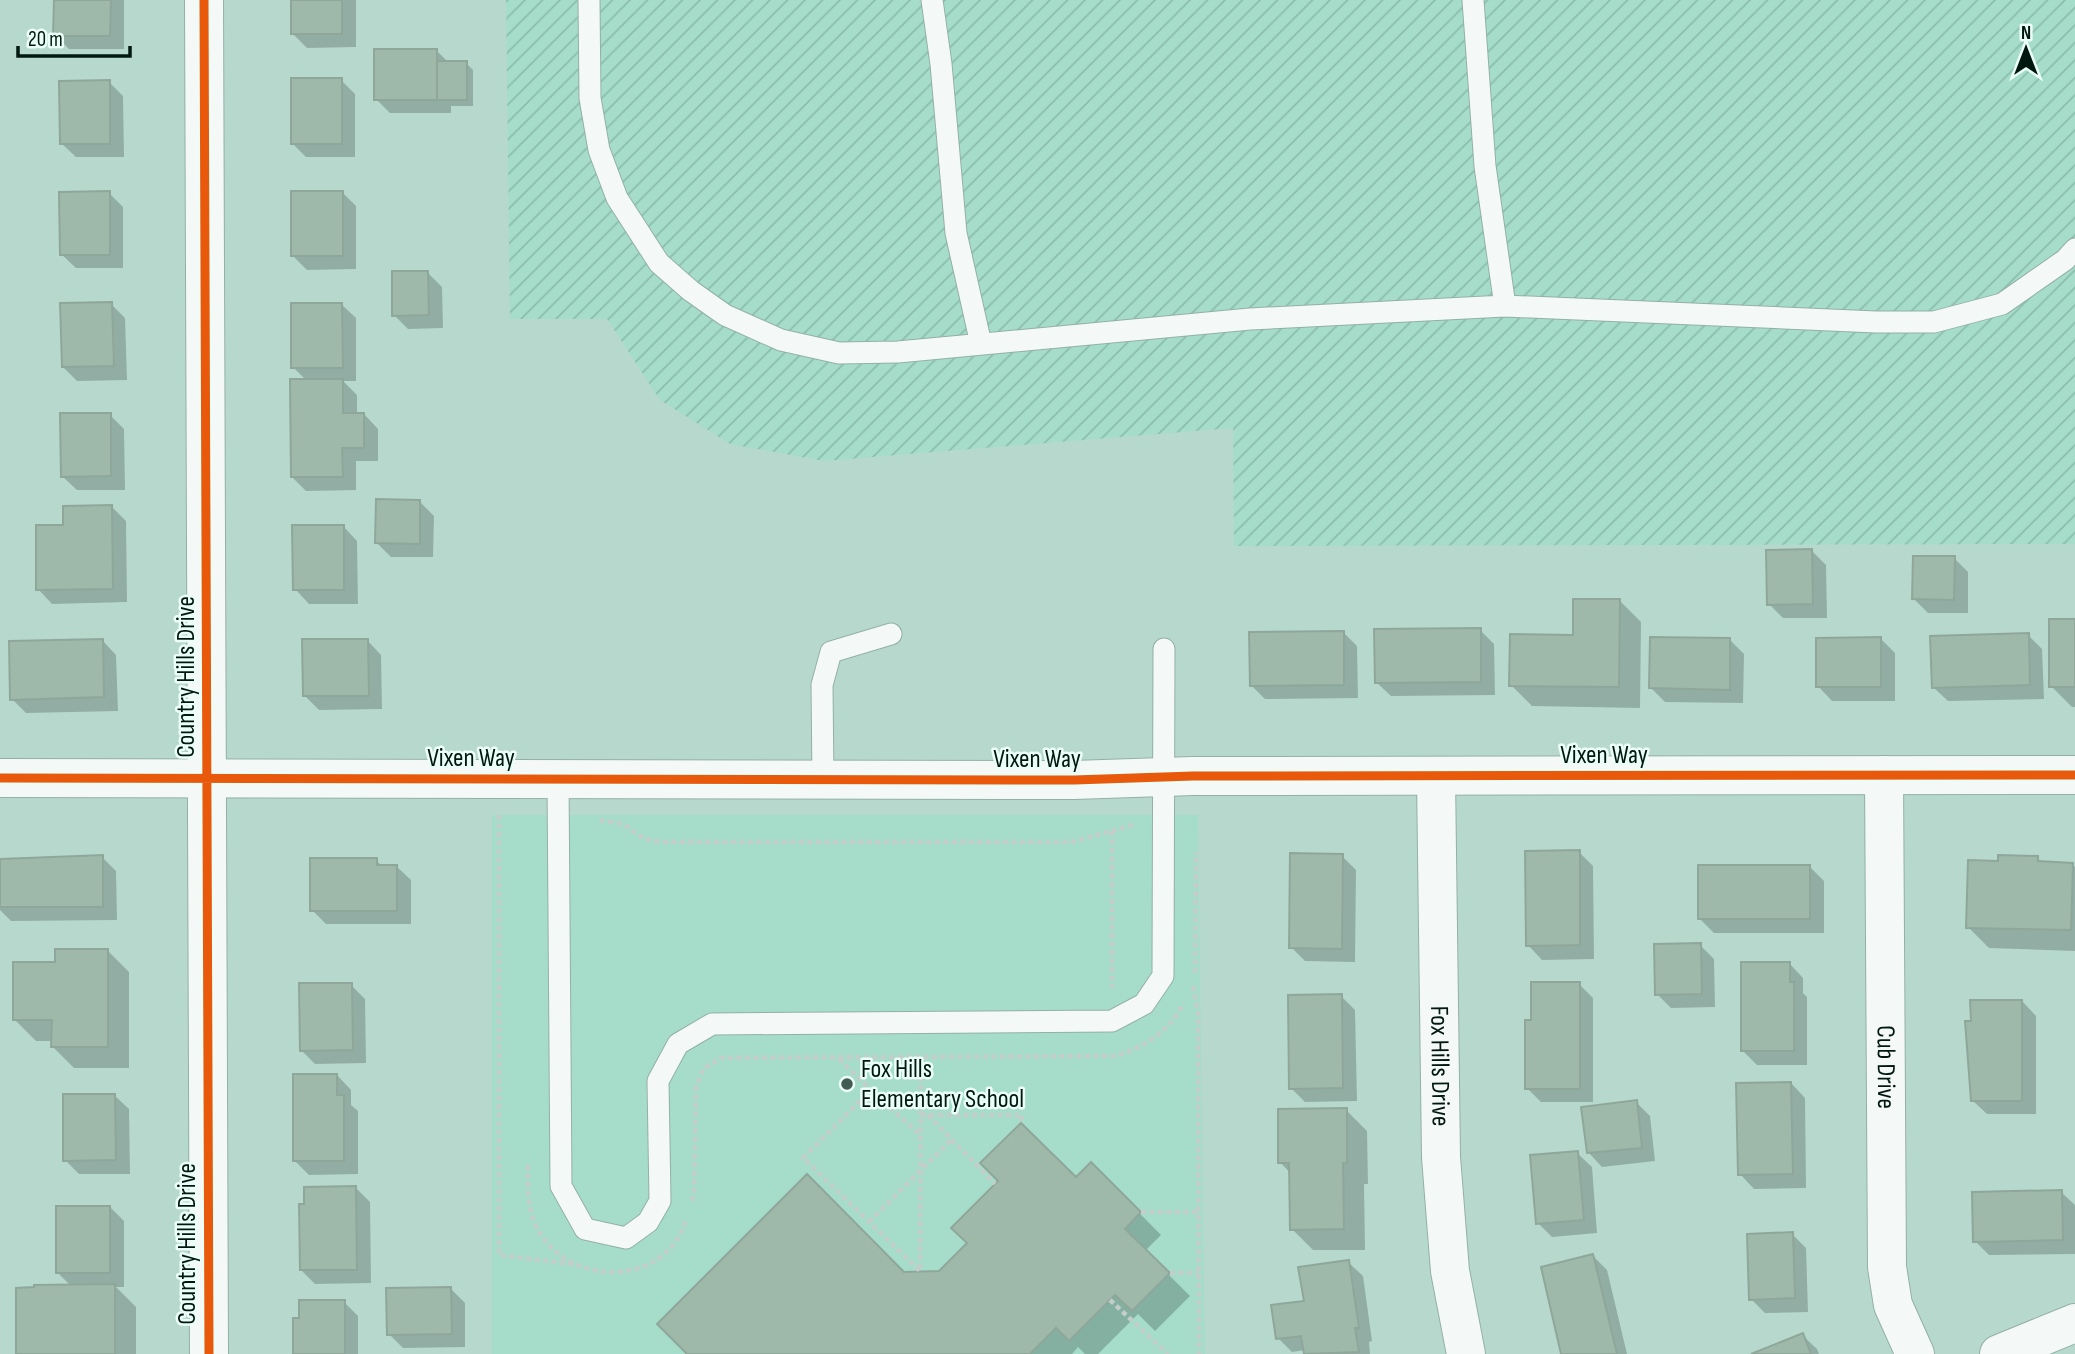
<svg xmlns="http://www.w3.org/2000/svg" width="2075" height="1354" viewBox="0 0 2075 1354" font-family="'Sofia Sans Condensed',sans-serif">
	<defs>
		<pattern id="industrial-furrows" width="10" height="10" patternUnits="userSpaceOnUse" patternTransform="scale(1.75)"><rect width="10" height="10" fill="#a5ddca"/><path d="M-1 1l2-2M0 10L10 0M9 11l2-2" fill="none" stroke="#8cbdac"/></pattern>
	</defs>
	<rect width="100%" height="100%" fill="#b7d9cd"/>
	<path fill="#a5ddca" d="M492,815H1198L1205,1354H492Z"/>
	<path fill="url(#industrial-furrows)" d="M506,0H2075V544L1234,546L1233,428L823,461L730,444L660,400L607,319H510Z"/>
	<path fill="#0003" d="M56,0H124V49H69L55,35Z
		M293,0H356V47L307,48L293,34Z
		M437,51L449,63H466L473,70V106H451V113H390L376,99Z
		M341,80L355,94V157H306L292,143Z
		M109,82L123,96L124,157H76L61,143Z
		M342,192L356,206V269L307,270L293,256Z
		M109,193L123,207V268H76L61,254Z
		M428,273L442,287L443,328L408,329L394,315Z
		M111,304L125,318L127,380L77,381L63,367Z
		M341,304L356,318V381H343L357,395V414H364L378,429V461H356V490L306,491L292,477L307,381L293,367Z
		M110,415L124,429L125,490H77L62,476Z
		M420,502L434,516L433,557H391L377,543Z
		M112,507L126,521L127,602L52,604L38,589L65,526Z
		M343,526L357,541L358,604H309L295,589Z
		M1812,551L1826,565L1827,618H1783L1769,604Z
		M1954,558L1968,572V613H1928L1914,599Z
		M1620,601L1641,622L1640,708L1532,706L1511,685Z
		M2075,620V707H2072L2051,686Z
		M1480,630L1494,644L1495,695L1391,696L1376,682Z
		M1343,632L1357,646L1358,698L1265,699L1251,685Z
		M2028,635L2042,649L2044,699L1948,701L1933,687Z
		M1881,639L1895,653V701H1832L1818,686Z
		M102,640L116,655L118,711L26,713L12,699Z
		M367,640L381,655L382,709L319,710L305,696Z
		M1730,640L1744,654L1743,703L1665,702L1651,688Z
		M1579,852L1593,866L1594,959L1542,960L1528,945Z
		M1342,856L1356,870L1355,962L1305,961L1291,947Z
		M102,857L116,871L117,920L11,921L0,910V861Z
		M2037,858L2043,863L2072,864L2075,867V951L1989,948L1968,927L2000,863Z
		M376,860L382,866H396L411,880V924H326L312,910Z
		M1810,867L1824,881V933H1714L1700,919Z
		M1700,945L1714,959L1715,1007L1671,1008L1657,994Z
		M108,951L129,972V1068H74L53,1047V1041H36L14,1019L57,964Z
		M1789,963L1803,978V993L1807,997V1065H1757L1742,1050Z
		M1579,984L1593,998V1102H1541L1527,1088L1532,1022Z
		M351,985L365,999L366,1063L315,1064L301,1050Z
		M1341,996L1355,1010L1357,1101L1305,1102L1291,1088Z
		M2022,1001L2036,1016V1114H1987L1972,1100V1022Z
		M337,1075L351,1090V1105L358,1111V1174L309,1175L295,1161Z
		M1791,1083L1805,1098L1806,1188L1754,1189L1740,1174Z
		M114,1095L129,1109L130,1174H79L65,1160Z
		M1636,1102L1650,1116L1655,1161L1602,1167L1588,1152Z
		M1346,1110L1367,1131L1368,1184H1364L1365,1250H1313L1292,1229L1291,1174L1280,1162Z
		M1577,1153L1592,1167L1597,1233L1552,1237L1538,1223Z
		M1091,1164L1161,1235L1145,1251L1190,1296L1155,1331L1138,1314L1098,1354H1085L1078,1347L1072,1354H689L940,1273L1076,1179Z
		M356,1188L370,1202L371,1283L315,1284L301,1270Z
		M2061,1192L2075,1205V1254L1989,1255L1975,1241Z
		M110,1207L124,1221V1287H116L136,1307V1354H18L35,1289L71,1286L58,1273Z
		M1792,1234L1806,1248L1808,1312L1765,1313L1751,1299Z
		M1593,1256L1607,1270L1627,1354H1563Z
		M1348,1262L1363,1276L1372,1341L1369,1342L1370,1354H1306L1305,1350L1292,1352L1278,1338L1306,1302Z
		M451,1289L465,1303V1347L403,1348L389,1334Z
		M344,1302L358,1316V1354H295Z
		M1802,1335L1817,1349L1819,1354H1755Z"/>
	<path fill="#9eb9aa" stroke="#8fa79b" stroke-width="2" d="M54,0H111L110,36H53Z
		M291,0H342V34H291Z
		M374,49H437V100H374Z
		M437,61H467V100H437Z
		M291,78H342V144H291Z
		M110,80V144H60L59,81Z
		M110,191V255H60L59,192Z
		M291,191H343V256H291Z
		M392,271H428L429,315L392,316Z
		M112,302L114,366L62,367L60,303Z
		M291,303H342L343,368H291Z
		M290,379H343V413H364V448H342L343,477H291Z
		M60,413H111V476L61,477Z
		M376,499L420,500V544L375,543Z
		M112,505L113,589L36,590V525H63V506Z
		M292,525H344V590H293Z
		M1812,549L1813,604L1767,605L1766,550Z
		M1913,556H1955L1954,600L1912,599Z
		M1573,599H1620L1619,687L1509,686L1510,634L1573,635Z
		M2049,619H2075V687H2049Z
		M1481,628V682L1375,683L1374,629Z
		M1344,631V685L1250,686L1249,632Z
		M2029,633L2030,685L1932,688L1930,636Z
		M1650,637L1730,638V690L1649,688Z
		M1881,637V687H1816V638Z
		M103,639L104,697L10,700L9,641Z
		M302,639H368L369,696H303Z
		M1580,850V945L1526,946L1525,851Z
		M1290,853L1343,854L1342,949L1289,948Z
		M103,855V907H0V859Z
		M1998,855L2038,856V861L2073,863L2071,930L1966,928L1968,860L1998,861Z
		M310,858H377V865H397V911H310Z
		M1698,865H1810V919H1698Z
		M1701,943L1702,994L1655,995L1654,944Z
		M55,949H108V1047H51L52,1020H13V962H55Z
		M1741,962H1790V982H1794V1051H1741Z
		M1531,982H1580V1089H1525V1020H1531Z
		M299,983H352L353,1050L300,1051Z
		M1342,994L1343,1088L1289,1089L1288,995Z
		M1970,1000H2022V1101H1971L1965,1021H1971Z
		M293,1074H337V1095H344V1161H293Z
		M1791,1082L1793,1174L1738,1175L1736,1083Z
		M63,1094H115L116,1160L63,1161Z
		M1637,1100L1642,1148L1587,1153L1581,1107Z
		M1347,1108V1163H1343L1344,1229L1290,1230L1289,1163H1278V1109Z
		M1021,1123L1076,1177L1091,1162L1141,1212L1125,1229L1170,1273L1132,1311L1115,1295L1069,1341L1056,1328L1030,1354H687L657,1324L807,1174L904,1272L939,1271L967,1243L951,1228L998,1181L980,1163Z
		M1578,1151L1584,1220L1536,1224L1530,1155Z
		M356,1186L357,1270H300L299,1204H304V1187Z
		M2062,1190L2063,1240L1973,1242L1972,1192Z
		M56,1206H110V1273H56Z
		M1793,1232L1795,1298L1749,1300L1747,1234Z
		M1593,1254L1617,1354H1561L1541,1267Z
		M1349,1260L1359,1328H1355L1359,1352L1304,1354L1301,1336L1276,1339L1271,1305L1304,1301L1298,1267Z
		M115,1284V1354H16V1288L34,1287V1285Z
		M451,1287L452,1334L387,1335L386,1288Z
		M299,1300H345V1354H293V1318H299Z
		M1803,1333L1811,1354H1751Z"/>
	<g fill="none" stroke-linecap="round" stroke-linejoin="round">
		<defs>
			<path id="lane" d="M589,0L590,98L599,150L617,198L659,263L691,291L725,315L781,340L839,353L898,352L1250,319L1505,306L1876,322H1934L2002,304L2065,260L2075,249
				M932,0L941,64L956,233L981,344
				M1473,0L1485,166L1505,306
				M558,779L561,1186L585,1229L626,1238L648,1222L660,1201L658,1081L678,1044L712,1024L1112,1021L1144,1004L1163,976L1164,649
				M823,780L822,685L831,652L891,634"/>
			<g id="street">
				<path d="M204,0L209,1354"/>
				<path id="s1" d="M1884,775L1887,1267L1893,1305L1915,1354"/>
				<path id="s2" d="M1436,777L1441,1157L1450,1271L1466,1354"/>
				<path d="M0,778L1074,780L1193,776L2075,775"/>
				<path d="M1999,1354L2075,1323"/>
			</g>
		</defs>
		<use href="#lane" stroke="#94b0a6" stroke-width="23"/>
		<use href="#street" stroke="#94b0a6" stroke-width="40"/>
		<path stroke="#c3cdca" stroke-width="4.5" stroke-dasharray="5 3.5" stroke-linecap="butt" d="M499,815V1255L579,1265
			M600,820C608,822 621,822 628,827C641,838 644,840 663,842H1072L1136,824
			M1112,831V988
			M1195,973L1196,852
			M1193,986L1198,1014L1199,1354
			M839,1059L871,1090L803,1158L920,1271L921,1057
			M871,1090L920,1135
			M921,1115H1022L1021,1123
			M928,1115L995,1184
			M528,1165C528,1183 527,1201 533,1219C558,1287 664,1292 686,1220
			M692,1201L694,1192L696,1088L703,1069L721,1058L1116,1056C1148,1045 1167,1033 1184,1003
			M1141,1212H1199
			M869,1222L951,1140
			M1170,1273H1199
			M1110,1300L1168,1354"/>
		<use href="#lane" stroke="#f4f9f8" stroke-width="21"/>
		<use href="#street" stroke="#f4f9f8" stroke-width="38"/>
		<defs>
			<path id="cycleway" d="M204,0L209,1354
				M0,778L1074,780L1193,776L2075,775"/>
		</defs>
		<use href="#cycleway" stroke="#ebfef7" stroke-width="13"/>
		<use href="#cycleway" stroke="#e8590c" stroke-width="9"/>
	</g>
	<circle fill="#415c53" stroke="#ebfef7" stroke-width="2.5" cx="847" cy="1084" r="7"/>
	<g text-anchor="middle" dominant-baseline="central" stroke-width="5" stroke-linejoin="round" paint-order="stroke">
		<g font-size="26" fill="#011811" stroke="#ebfef7">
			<text transform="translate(186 677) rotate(-90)">Country Hills Drive</text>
			<text x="1604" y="755">Vixen Way</text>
			<text x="471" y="758">Vixen Way</text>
			<text x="1037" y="759">Vixen Way</text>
			<text stroke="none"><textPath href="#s2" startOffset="289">Fox Hills Drive</textPath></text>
			<text stroke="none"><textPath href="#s1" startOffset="292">Cub Drive</textPath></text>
			<text transform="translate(187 1244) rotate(-90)">Country Hills Drive</text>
		</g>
		<g font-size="26" fill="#011811" stroke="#ebfef7" text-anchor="start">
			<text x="861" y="1069">Fox Hills<tspan x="861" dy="30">Elementary School</tspan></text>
		</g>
	</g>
	<g transform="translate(2026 49)" stroke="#ebfef7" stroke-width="5" paint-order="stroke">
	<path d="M0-5L12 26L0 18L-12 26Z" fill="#011811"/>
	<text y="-10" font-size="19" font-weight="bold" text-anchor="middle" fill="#011811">N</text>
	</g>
	<path d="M18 46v10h112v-10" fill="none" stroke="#011811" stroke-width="3.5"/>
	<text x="28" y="46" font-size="21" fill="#011811" stroke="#ebfef7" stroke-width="5" paint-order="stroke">20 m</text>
</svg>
